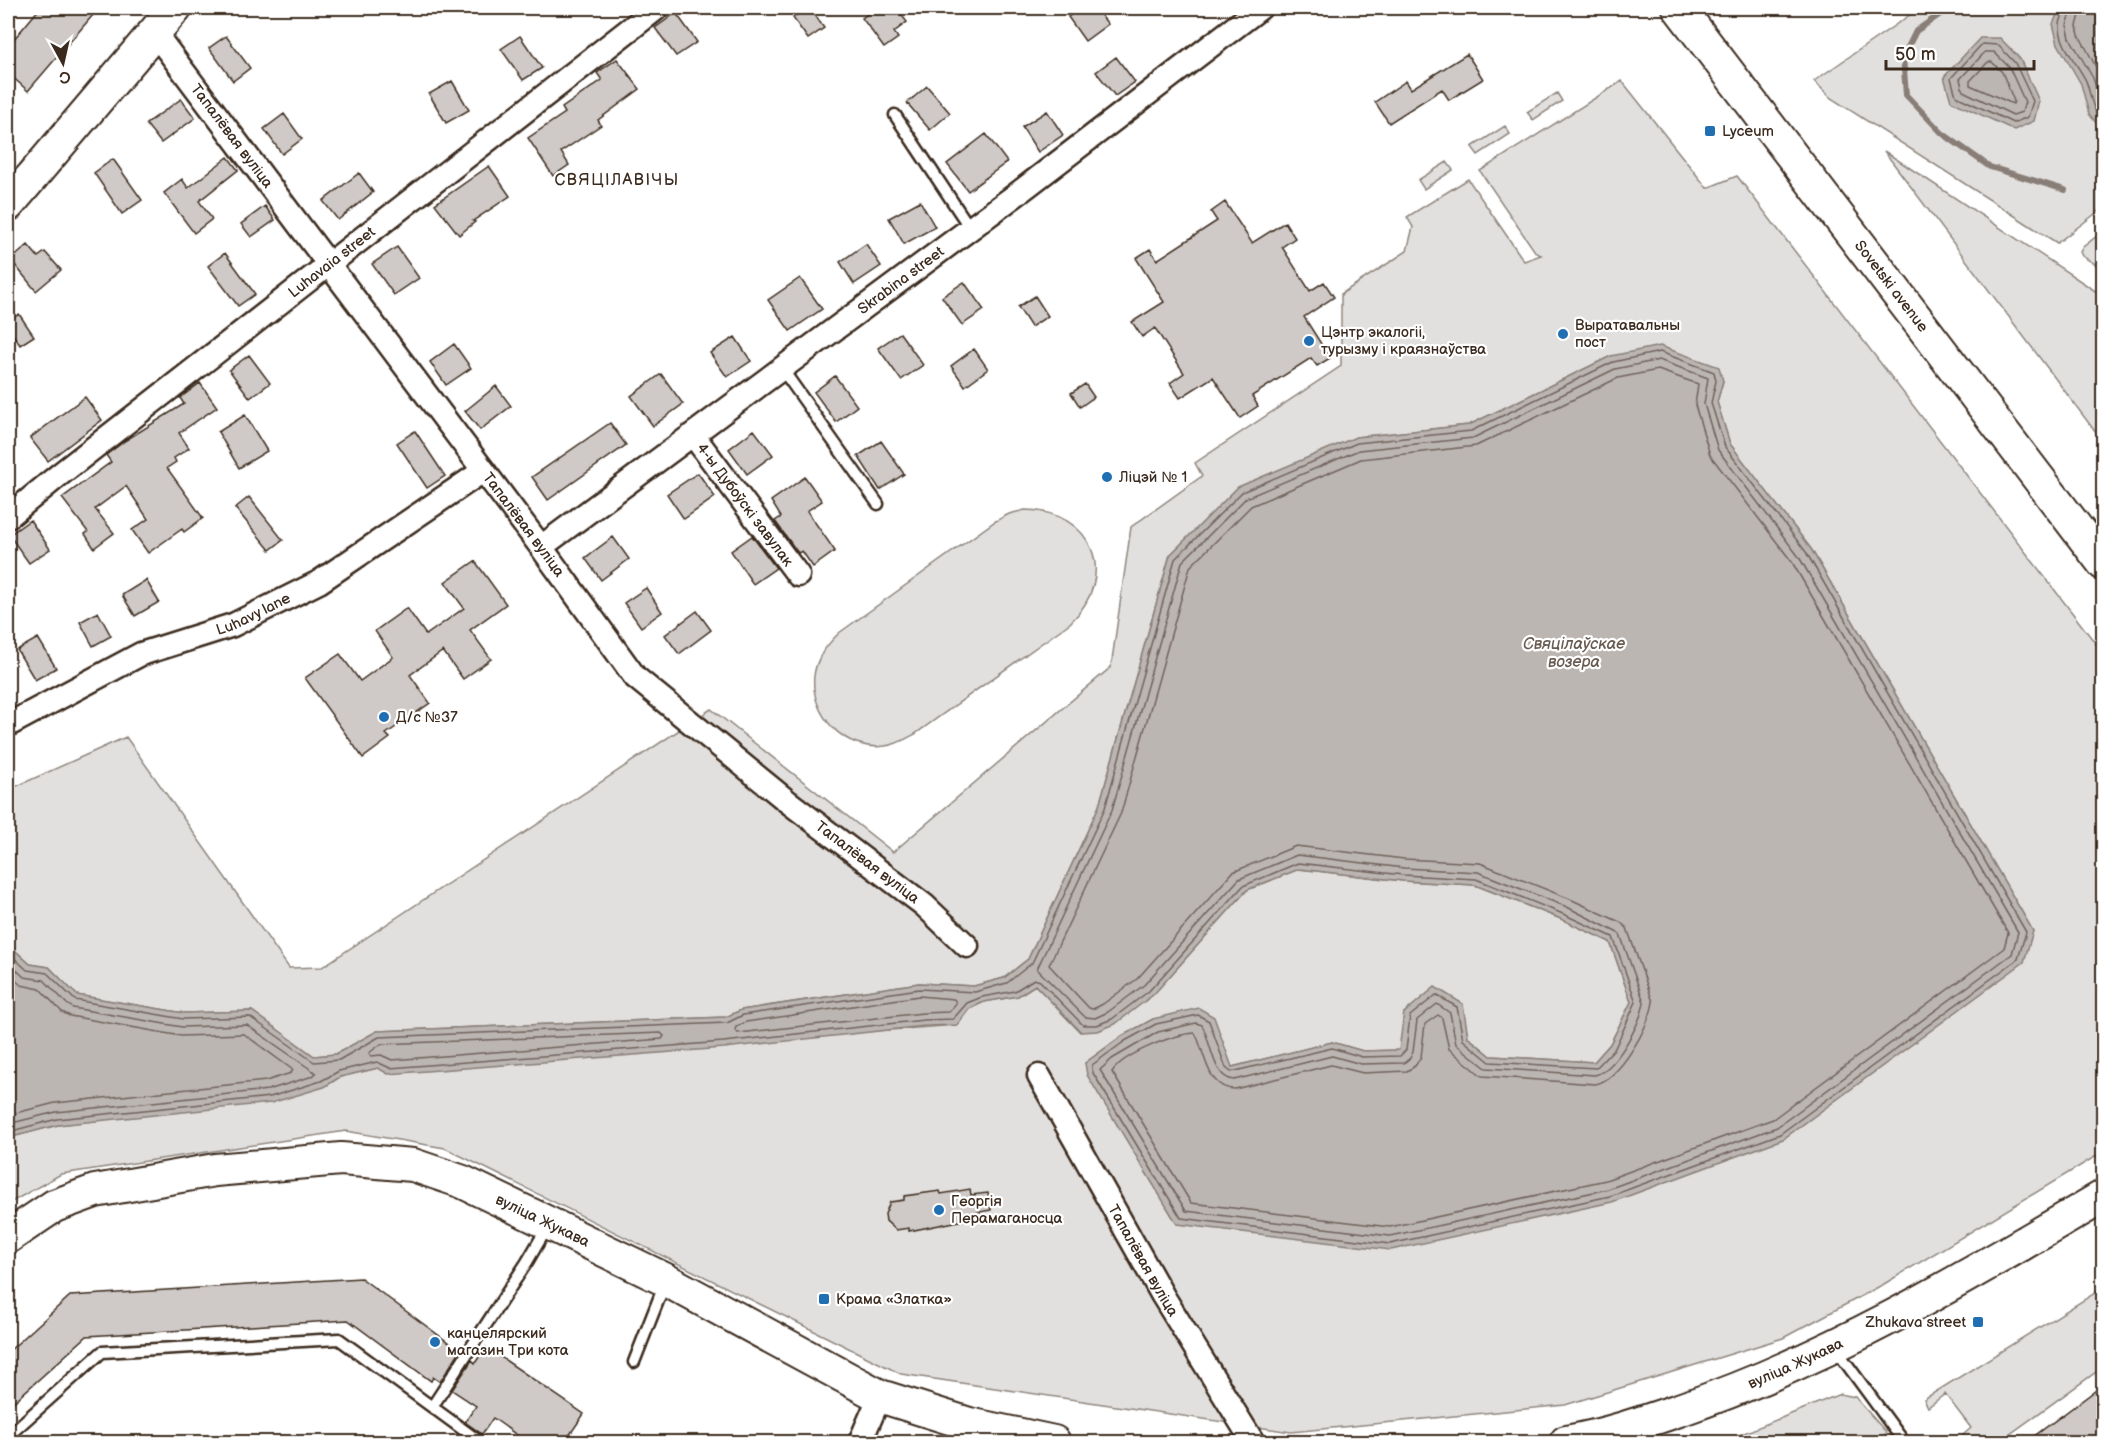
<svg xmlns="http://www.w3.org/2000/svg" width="2111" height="1450" viewBox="0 0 2111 1450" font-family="'Balsamiq Sans',sans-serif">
	<rect width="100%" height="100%" fill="#fff"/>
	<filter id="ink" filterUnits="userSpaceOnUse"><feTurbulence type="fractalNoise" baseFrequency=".0167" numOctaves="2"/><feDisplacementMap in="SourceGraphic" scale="12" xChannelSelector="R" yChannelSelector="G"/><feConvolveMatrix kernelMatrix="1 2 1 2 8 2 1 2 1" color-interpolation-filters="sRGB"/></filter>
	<g filter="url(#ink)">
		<path fill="#e2e0de" stroke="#8e857e" stroke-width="1.5" d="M1920,8H2103V208L2057,243L1831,98L1814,81Z
			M1622,81L1707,188L1737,176L2103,653V1152L1884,1284L1783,1338L1565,1405L1291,1432L901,1374L445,1148L346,1131L61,1174L8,1204V1138L58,1125L324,1087L340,1077L378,1068L957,1025L969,1009L984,1002L1018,996L1035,985L1080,1032L1153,995L1247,890L1299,869L1403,881L1475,885L1561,919L1610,942L1631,1002L1610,1044L1594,1062L1491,1056L1468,1037L1462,1004L1404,1013L1400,1050L1363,1051L1332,1042L1232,1067L1153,1019L1122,1036L1085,1063L1177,1224L2033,931L1811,549L1730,444L1717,402L1723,381L1611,356L1469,425L1356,437L1170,555L1099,806L1028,959L1004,978L974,986L919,983L741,1010L726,1017L377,1031L336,1054L314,1056L252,1011L184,1013L76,995L49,967L30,964L8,944V790L126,737L289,968L322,967L711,709L893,852L1111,667L1131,527L1202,476L1195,463L1341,366V294L1407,251L1413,227L1407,217L1468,179L1524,261L1541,255L1536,253L1480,171Z
			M1557,93L1562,101L1533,120L1527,112Z
			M1505,126L1510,134L1478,155L1472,147Z
			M1884,151L2103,296V442Z
			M1447,162L1453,170L1424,189L1418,180Z
			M2102,232L2104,233L2103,269L2082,256L2080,252L2083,247Z
			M1025,510C1093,511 1119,575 1070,623L915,734C906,739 896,745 885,746C845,752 810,715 814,676C816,658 827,645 839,633L994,522L1009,514Z
			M2103,1288V1367L1999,1442H1968L1963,1435L1971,1428L1945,1394L1928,1407L1924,1399Z
			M1840,1394L1855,1397L1886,1432L1881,1442H1722Z"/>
		<path fill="#bcb6b3" stroke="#887e77" stroke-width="1.5" d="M2060,8H2103V123L2098,125L2089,114L2081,84L2058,44L2053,24Z
			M1980,38H2000L2020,59L2039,101L2034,121L2014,130L1951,101L1944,77Z
			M1660,346L1719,367L1723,381L1717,402L1730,444L1811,549L2033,931L2024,962L1783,1139L1612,1202L1391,1250L1177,1224L1087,1075L1085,1063L1122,1036L1153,1019L1199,1008L1214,1017L1232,1067L1332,1042L1363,1051L1399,1050L1404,1013L1435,987L1463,1004L1468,1037L1491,1056L1594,1062L1610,1044L1631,1002L1610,942L1561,919L1475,885L1403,881L1299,869L1247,890L1153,995L1115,1024L1098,1031L1081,1032L1035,985L1018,996L984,1002L969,1009L957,1025L925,1026L724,1048L388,1074L378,1068L340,1077L324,1087L271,1103L58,1125L8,1138V944L30,964L49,967L77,995L184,1013L252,1011L314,1056L336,1054L377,1031L726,1017L741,1010L919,983L974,986L1004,978L1028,959L1099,806L1170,555L1238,487L1356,437L1469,425L1611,356Z"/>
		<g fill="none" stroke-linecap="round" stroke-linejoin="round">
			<path stroke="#6f625a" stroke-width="1.5" d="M2065,8C2064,14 2060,20 2060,25C2059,45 2078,64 2086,81C2091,93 2091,113 2104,118
				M2073,8L2067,25L2070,38L2093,78L2104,110
				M2082,8L2077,26L2079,35L2104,82
				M1982,44L1998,45L2015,63L2033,101L2028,117L2013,123L1956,96L1951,78Z
				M1985,52H1994L2009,67L2025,102L2022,112L2013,115L1963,91L1960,79Z
				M1988,62H1992L2002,72L2014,101L2013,104L1970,85V81Z
				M1659,360L1708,378L1704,404L1718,450L1799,557L2018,932L2012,954L1777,1127L1608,1189L1390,1236L1186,1211L1100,1070L1112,1059L1158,1032L1196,1023L1202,1025C1211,1041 1213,1079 1234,1080L1332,1056L1361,1064L1404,1063L1410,1058L1413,1052L1417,1020L1437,1004L1450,1013L1456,1044L1486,1068L1595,1075C1616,1070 1641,1022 1644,1002L1620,934L1567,907L1478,872L1404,868L1297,855L1239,879L1144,985L1108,1012L1095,1018L1085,1017L1037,969L1112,810L1182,562L1246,498L1359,450L1473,438L1615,369Z
				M1658,370L1698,384L1695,405L1710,455L1792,562L2008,933L2004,948L1773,1119L1606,1180L1390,1227L1191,1203L1112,1072C1123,1054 1174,1034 1195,1033C1206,1053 1206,1089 1235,1089L1331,1065L1363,1073L1407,1071L1415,1066L1421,1057L1425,1024L1438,1015L1442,1018L1449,1049L1482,1076L1595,1084C1620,1080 1650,1025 1653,1002L1627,928L1620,922L1570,899L1480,863L1404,859L1296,846L1233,872L1137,979L1103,1004L1093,1009L1089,1008L1049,965L1121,813L1190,567L1251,506L1361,459L1476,446L1618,378Z
				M8,952L27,970L47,973L75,1000L183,1019L250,1017L314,1062L339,1060L379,1037L727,1023L743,1015L919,989L975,992L1007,983L1032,963L1105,808L1175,559L1242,492L1357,443L1471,431L1613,362L1660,352L1714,372L1716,381L1711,403L1725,447L1806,552L2026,932L2018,959L1780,1134L1610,1196L1390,1244L1181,1218L1093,1073L1092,1065L1125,1041L1156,1024L1198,1015L1209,1021L1226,1068L1231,1072L1332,1048L1362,1057L1400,1056L1406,1050L1410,1016L1436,995L1457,1007L1463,1040L1490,1062L1596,1068L1615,1048L1636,1002L1613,937L1563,914L1476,879L1403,875L1298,863L1243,886L1149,991L1112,1019L1097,1025H1083L1040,981L1034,979L1015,991L982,997L967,1003L953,1019L924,1020L723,1042L390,1068L377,1062L339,1071L321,1081L270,1097L57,1119L8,1132
				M8,962L24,977L44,980L67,1004L73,1008L182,1027L247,1025L316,1073L313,1076L268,1090L56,1112L8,1124
				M8,974L21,985L40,989L62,1012L70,1016L181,1036L244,1034L293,1070L291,1073L266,1081L55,1103L8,1115
				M919,996L954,999L956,1003L949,1012L923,1013L738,1033L735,1030L736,1027L746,1022Z
				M661,1033L664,1036L662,1039L392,1060L381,1055L371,1056L369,1053L381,1044Z"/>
			<path stroke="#887e77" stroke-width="6" d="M1949,8L1916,31L1903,57L1906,95L1942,133L1990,167L2065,190"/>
		</g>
		<path fill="#cfcac7" stroke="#3b2a1e" stroke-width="1.5" d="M40,8H99L28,91L8,73V46Z
			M807,8H810L824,28L808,39L793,18Z
			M876,8H896L907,22L894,32L898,38L884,48L862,18Z
			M1081,8H1095L1108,24L1085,41L1068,17Z
			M676,13L697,42L676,56L655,28Z
			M226,36L250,68L233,81L209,48Z
			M520,36L542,68L523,80L501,49Z
			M1467,54L1483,79L1449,100L1442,89L1389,123L1375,102L1406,81L1411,89Z
			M1116,57L1135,82L1115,96L1096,72Z
			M617,59L640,89L598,120L601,125L561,152L569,165L553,176L528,138L565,113L562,108L602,80L597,73Z
			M452,81L469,110L446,123L429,94Z
			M927,86L950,113L930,130L907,103Z
			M181,99L195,118L161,143L146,124Z
			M1047,111L1063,135L1038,152L1022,127Z
			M284,114L302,139L282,154L264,129Z
			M986,134L1007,162L968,191L947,164Z
			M228,157L238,170L199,201L212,219L194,233L164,193L182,179L188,188Z
			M113,159L142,200L122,214L94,173Z
			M489,166L510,196L473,221L475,222L459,235L435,204Z
			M359,173L373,192L338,220L323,201Z
			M920,201L935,227L904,244L889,218Z
			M1225,202L1252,243L1285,222L1295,238L1282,247L1310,291L1324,282L1334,297L1304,317L1330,358L1317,366L1311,358L1252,396L1258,406L1240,418L1213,377L1180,398L1170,383L1184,373L1155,328L1142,337L1132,322L1164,302L1136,258L1150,249L1157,260L1217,221L1211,212Z
			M265,206L275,220L251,237L241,224Z
			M866,244L881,266L854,284L840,262Z
			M28,245L38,257L45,252L61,270L36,291L11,260Z
			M397,247L419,278L394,295L372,264Z
			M225,253L255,294L238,306L208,266Z
			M800,278L822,309L790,331L768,300Z
			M964,282L984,310L962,325L942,297Z
			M1035,296L1048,316L1031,327L1018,307Z
			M19,314L34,336L20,345L8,327V322Z
			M900,333L923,365L901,380L878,348Z
			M735,337L751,361L727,377L710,353Z
			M454,344L471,368L446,385L430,362Z
			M974,349L988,369L965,386L951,366Z
			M249,355L270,383L250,398L229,370Z
			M661,374L683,404L653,426L631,396Z
			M835,376L857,406L836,422L814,392Z
			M200,383L217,407L179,433L189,448L174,458L176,462L167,468L203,518L184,532L182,529L148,553L132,530L148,519L126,486L95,509L114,533L94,548L85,534L88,532L62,498L111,462L106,455L126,440L184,404L180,398Z
			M1085,384L1094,397L1080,407L1071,393Z
			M496,386L511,406L480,430L465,411Z
			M85,397L102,420L48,461L30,438Z
			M245,415L267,451L239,468L218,432Z
			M610,423L626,445L548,500L532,477Z
			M754,430L773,455L747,474L729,449Z
			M415,431L445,476L427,488L397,443Z
			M881,441L904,474L880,490L858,456Z
			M698,473L715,497L684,519L667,494Z
			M805,477L822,501L807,511L835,551L813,567L802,551L798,553L775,521L781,517L771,501Z
			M249,497L283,540L270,550L235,508Z
			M30,520L50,549L29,563L9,535Z
			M752,536L776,568L753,584L731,551Z
			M613,537L629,559L601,580L585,558Z
			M475,561L506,604L470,630L491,659L463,679L443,651L410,675L430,703L386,734L390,738L363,758L305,678L340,654L360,681L393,657L375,631L407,608L426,635L464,608L445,582Z
			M146,580L159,602L135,616L122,595Z
			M646,588L662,612L641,627L624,603Z
			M697,611L711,630L679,654L665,635Z
			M98,612L111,636L93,646L80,622Z
			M38,638L56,668L35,680L17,650Z
			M970,1189L971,1195L988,1193L991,1210L974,1213L975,1218L909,1231V1228L896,1230L886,1221L885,1214L890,1202L904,1200V1196L940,1191L941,1194Z
			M361,1278L460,1351L440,1382L433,1377L431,1381L348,1320L87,1336L8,1407V1352L70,1296Z
			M486,1347L584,1414L564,1443H528L493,1418L482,1434L465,1422L476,1406L452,1390L472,1360L475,1363Z
			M2103,1385V1431L2088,1443H2025Z"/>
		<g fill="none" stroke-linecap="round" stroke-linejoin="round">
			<defs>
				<path id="lane" d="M895,115L970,228
					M782,369L878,504
					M1835,1348L1904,1442
					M634,1362L665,1283
					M432,1407L527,1262L548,1226
					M8,1436L102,1352L339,1339L480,1442"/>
				<g id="street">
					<path id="s1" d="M154,32L541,547L635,677L787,801L924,905L967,946"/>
					<path id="s2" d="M693,435L798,575"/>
					<path id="s3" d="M8,517L59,475L657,8"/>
					<path id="s4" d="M541,547L1017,194L1260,8"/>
					<path id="s5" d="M8,725L141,654L233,625L319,582L483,471"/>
					<path id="s6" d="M1039,1076L1163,1296L1253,1442"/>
					<path d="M860,1442L880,1396"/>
				</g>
				<g id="secondary">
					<path id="s7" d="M1679,8L2104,564"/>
					<path d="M8,205L175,8"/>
					<path id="s8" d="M8,1237L54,1206L95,1191L215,1170L341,1159L413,1165L463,1182L666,1280L880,1396L969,1424L1054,1442"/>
					<path id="s9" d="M1566,1442C1606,1435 1641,1423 1679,1410C1830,1359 1967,1277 2104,1196"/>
				</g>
			</defs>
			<use href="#lane" stroke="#3b2a1e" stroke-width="15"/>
			<use href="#street" stroke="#3b2a1e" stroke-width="27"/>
			<use href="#secondary" stroke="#3b2a1e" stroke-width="36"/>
			<use href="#lane" stroke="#fff" stroke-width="10"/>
			<use href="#street" stroke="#fff" stroke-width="22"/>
			<use href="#secondary" stroke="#fff" stroke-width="32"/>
		</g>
	</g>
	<g fill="#1f6fb2" stroke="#fff" stroke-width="2">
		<rect x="1704" y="125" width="12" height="12" rx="3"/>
		<circle cx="1563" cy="334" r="6"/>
		<circle cx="1309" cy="341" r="6"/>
		<circle cx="1107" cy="477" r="6"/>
		<circle cx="384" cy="717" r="6"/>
		<circle cx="939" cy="1210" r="6"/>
		<rect x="818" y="1293" width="12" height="12" rx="3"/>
		<rect x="1972" y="1316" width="12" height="12" rx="3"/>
		<circle cx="435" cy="1342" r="6"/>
	</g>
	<g text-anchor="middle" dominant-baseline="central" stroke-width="4.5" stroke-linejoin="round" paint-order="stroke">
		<g font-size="15" fill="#3b2a1e" stroke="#fff" text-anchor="start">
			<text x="1722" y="131">Lyceum</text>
			<text x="1575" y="325">Выратавальны<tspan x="1575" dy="17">пост</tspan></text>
			<text x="1321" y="332">Цэнтр экалогіі,<tspan x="1321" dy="17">турызму і краязнаўства</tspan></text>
			<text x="1119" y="477">Ліцэй № 1</text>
			<text x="396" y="717">Д/с №37</text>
			<text x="951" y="1201">Георгія<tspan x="951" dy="17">Перамаганосца</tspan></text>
			<text x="836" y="1299">Крама «Златка»</text>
			<text x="1966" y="1322" text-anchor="end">Zhukava street</text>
			<text x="447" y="1333">канцелярский<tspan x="447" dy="17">магазин Три кота</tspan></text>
		</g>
		<g font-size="15" fill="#3b2a1e" stroke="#fff">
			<text stroke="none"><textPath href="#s1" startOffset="130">Тапалёвая вуліца</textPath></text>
			<text stroke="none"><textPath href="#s3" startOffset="412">Luhavaia street</textPath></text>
			<text stroke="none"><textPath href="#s4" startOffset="448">Skrabina street</textPath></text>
			<text stroke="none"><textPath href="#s7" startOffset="350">Sovetski avenue</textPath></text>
			<text stroke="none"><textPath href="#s2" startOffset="87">4-ы Дубоўскі завулак</textPath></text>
			<text stroke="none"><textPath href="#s1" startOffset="616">Тапалёвая вуліца</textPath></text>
			<text stroke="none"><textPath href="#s5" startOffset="270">Luhavy lane</textPath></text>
			<text stroke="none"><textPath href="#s1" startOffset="1102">Тапалёвая вуліца</textPath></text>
			<text stroke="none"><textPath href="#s8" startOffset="561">вуліца Жукава</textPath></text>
			<text stroke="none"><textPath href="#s6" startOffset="212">Тапалёвая вуліца</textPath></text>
			<text stroke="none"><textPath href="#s9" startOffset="243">вуліца Жукава</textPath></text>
		</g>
		<g font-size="16" letter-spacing="1.5" fill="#3b2a1e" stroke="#fff">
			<text x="617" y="180">СВЯЦІЛАВІЧЫ</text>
		</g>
		<g font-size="16" font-style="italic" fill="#685b52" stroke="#fff">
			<text x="1574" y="644">Свяцілаўскае<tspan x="1574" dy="18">возера</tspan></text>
		</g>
	</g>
	<rect width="2111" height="1450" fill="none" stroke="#fff" stroke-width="30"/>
	<rect x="15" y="15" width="2081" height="1420" fill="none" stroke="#3b2a1e" stroke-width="2" filter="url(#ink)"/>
	<g transform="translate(63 63) rotate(172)" stroke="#ffffff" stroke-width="4.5" paint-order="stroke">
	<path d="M0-4.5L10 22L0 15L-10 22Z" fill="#3b2a1e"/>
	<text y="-9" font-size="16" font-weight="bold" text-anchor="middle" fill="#3b2a1e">С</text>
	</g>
	<path d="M1886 60v9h148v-9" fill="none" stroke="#3b2a1e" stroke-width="3"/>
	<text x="1895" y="60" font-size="18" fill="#3b2a1e" stroke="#ffffff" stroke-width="4.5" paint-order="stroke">50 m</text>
</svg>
